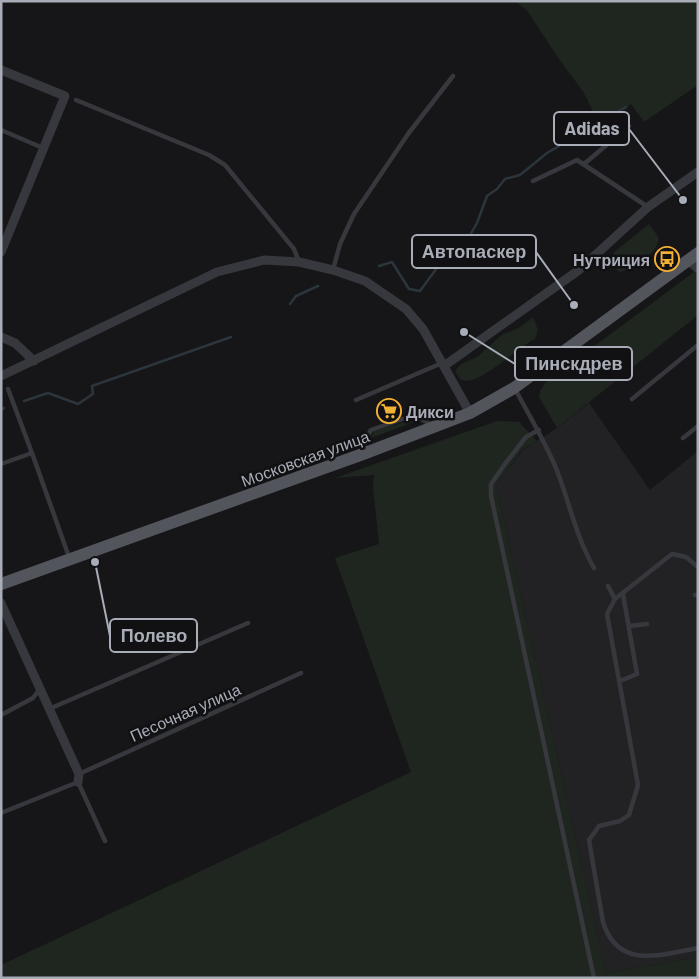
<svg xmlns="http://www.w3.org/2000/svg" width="699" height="979" viewBox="0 0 699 979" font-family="Barlow,sans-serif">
	<rect width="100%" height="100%" fill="#161618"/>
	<path fill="#222225" d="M589,403L650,490L698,451V957L606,973L496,485L523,450L560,426Z"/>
	<path fill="#1e261f" d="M514,1H698V85L644,122L631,104L601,128L584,93L557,56L526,9Z
		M649,224L659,238C656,256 636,265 621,272L618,271L614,262L613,253Z
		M694,272L698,276V315L557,428L539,397L540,391L546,382Z
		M533,317L538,330L535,339C519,346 478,387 462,380C459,379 457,374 455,371L461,364L477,357L503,334L519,328Z
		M408,421L414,422L371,438L374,431Z
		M497,421L519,422L537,441L522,450L496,485L606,973L698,957V978H1V965L411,772L335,558L379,544L373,487L374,475L335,478Z"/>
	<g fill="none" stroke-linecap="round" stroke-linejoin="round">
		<path stroke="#2c353c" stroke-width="2.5" d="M379,266L392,262L409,289L420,291L445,257L465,244L477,223L487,196L497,189L505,179L520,175L547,153L626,107
			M290,304L296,296L318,286
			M24,401L48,393L78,404L93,394L92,386L231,337
			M1,410L4,408"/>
		<path stroke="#37383d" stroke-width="4.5" d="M76,100L209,155L225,165L294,249L299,262
			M1,130L43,148
			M584,164L629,126
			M533,181L577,160L648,207
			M333,270L340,244L354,214L408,134L453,76
			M8,389L32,453
			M515,389C529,415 544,440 556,468C569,501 576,537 594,568
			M632,399L698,345
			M356,400L442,363
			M539,430L526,437L505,464L491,484V496L594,978
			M683,438L698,426
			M363,452L365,440L371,430L414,415L432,425
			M1,464L32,453L69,557
			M608,586L615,599L607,614L638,785L629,815L620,821L599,826L589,840L603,922C618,970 660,955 698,948
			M695,595H698
			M615,599L672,554L686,557L698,567
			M629,626L647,624
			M620,681L637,674L623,594
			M49,709L248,623
			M1,715L33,698L39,690
			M79,774L301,673
			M1,813L78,782L105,841"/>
		<path stroke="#37383d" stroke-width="9" d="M1,70L65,96L1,252
			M688,260L698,269
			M1,337L15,343L34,361
			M444,366L579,270L648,207L698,172
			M1,376L217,272L264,260L299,262L333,270L365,281L406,309L423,329L470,413
			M1,603L79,774L78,782"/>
		<path stroke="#53555c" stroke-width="12" d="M1,584L363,454L470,413L514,388L698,253"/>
	</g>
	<defs>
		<symbol id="bus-ring" viewBox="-11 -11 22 22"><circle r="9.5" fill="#111113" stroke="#f2b134" stroke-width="1.5"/><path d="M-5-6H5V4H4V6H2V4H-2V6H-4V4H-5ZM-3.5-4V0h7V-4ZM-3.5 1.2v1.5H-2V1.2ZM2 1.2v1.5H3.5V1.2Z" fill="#f2b134"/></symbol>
		<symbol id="supermarket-ring" viewBox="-11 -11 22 22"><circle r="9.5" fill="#111113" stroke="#f2b134" stroke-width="1.5"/><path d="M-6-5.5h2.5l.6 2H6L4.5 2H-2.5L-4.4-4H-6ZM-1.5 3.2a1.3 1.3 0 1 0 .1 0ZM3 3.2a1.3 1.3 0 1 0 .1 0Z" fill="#f2b134"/></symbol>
	</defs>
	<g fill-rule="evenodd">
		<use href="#bus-ring" x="653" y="245" width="28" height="28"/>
		<use href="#supermarket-ring" x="375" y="397" width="28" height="28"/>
	</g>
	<g text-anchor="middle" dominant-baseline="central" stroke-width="5" stroke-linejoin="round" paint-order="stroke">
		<g font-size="16" font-weight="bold" fill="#a8adb8" stroke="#111113" text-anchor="end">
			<text x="650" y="259">Нутриция</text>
			<text x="406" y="411" text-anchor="start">Дикси</text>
		</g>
		<g font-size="16" fill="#a8adb8" stroke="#111113">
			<text transform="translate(305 458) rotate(-20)">Московская улица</text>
			<text transform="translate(185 712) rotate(-24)">Песочная улица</text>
		</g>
	</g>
	<path fill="none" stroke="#a8adb8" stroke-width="2" d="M683 200L629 129M574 305L536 252M464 332L515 364M95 562L110 636"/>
	<g fill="#a8adb8" stroke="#111113" stroke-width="2">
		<circle cx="683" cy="200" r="5"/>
		<circle cx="574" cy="305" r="5"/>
		<circle cx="464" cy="332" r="5"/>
		<circle cx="95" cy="562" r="5"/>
	</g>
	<g fill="#111113" stroke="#a8adb8" stroke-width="2">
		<rect x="554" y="112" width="75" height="33" rx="5"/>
		<rect x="412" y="235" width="124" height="33" rx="5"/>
		<rect x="515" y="347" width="117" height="33" rx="5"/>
		<rect x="110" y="619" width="87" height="33" rx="5"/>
	</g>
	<g font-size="18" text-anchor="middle" font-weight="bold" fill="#a8adb8">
		<text x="592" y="135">Adidas</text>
		<text x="474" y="258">Автопаскер</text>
		<text x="574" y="370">Пинскдрев</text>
		<text x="154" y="642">Полево</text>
	</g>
	<rect width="699" height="979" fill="none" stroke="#a8adb8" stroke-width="5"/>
</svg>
